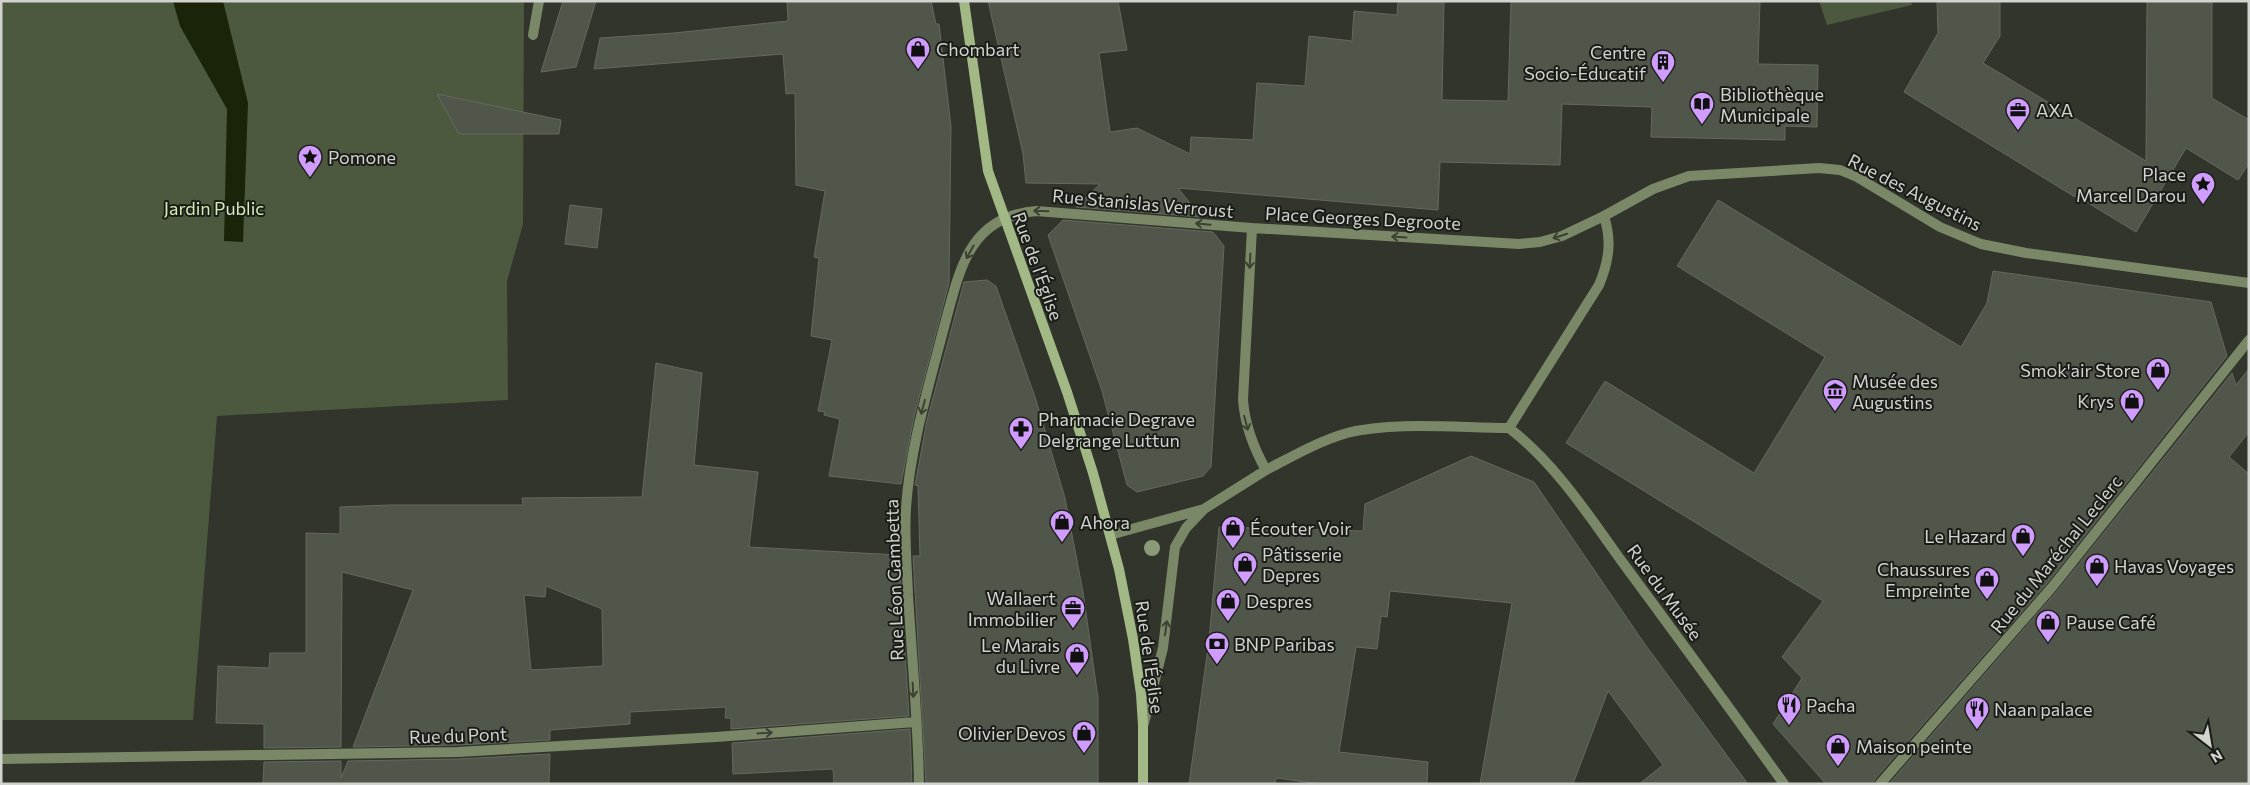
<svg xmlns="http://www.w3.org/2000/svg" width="2250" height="785" viewBox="0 0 2250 785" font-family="Commissioner,sans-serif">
	<rect width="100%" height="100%" fill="#31352b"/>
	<path fill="#4d593e" d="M1,1H524L523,224L507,281L508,400L217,416L193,720H1Z
		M1819,1H1911L1912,5L1827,25Z"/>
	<path fill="#192408" d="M173,1H223L248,103L243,242L224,241L227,109L180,26Z"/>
	<path fill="#51564b" stroke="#65695f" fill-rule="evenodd" d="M563,1H596L576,67L541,72Z
		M787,1H931L936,24H939L951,127L949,283L914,417L901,484L829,476L840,419L824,415L825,412L818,411L832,340L811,336L819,258L814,257L825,191L796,185L795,93L786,94L783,54L594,69L600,38L674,33L788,21Z
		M988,1H1118L1127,50L1099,53L1110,132L1137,128L1190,154L1191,137L1253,140L1257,83L1305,86L1309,36L1352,41L1354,11L1397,15L1398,1H1444L1442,100L1508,101L1511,1H1760L1758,64L1818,65L1817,127L1785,126V140L1651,137L1652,107L1562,104L1560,165L1440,162L1438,210L1178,188L1201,217L1076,207L1100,184L1026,183L1023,154Z
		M1937,1H2000V36L1983,63L2146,161L2147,1H2212V98L2249,120V163L2238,180L2186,148L2136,232L2075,195V197L1904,92L1938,33Z
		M437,94L561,120L559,134H459Z
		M1718,200L1961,347L1987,303L1993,271L2211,302L2227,356L2048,582L1875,779L1873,784H1826L1773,724L1802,678L1782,657L1823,601L1566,443L1605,381L1754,473L1825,357L1677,266Z
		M570,205L602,209L597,248L565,244Z
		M1063,220L1213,232L1224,246L1211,467L1203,476L1137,492L1127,485L1102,391L1048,235Z
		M987,280L996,286L1036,400L1065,498L1083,592L1098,698V784H926L913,556H920L918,486L915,485L927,420L964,282Z
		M656,363L702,373L694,465L758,472L749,547L899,555L909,716L731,729V718H725L726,707L630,712V724L550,730V740L458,745L353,747L413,590L342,572L341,747L264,748V724L216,723L218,666L269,668L270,653H306V533L340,534V507L389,505H523L522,498L642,497ZM546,586L602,609L603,666L531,670L524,595L545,597Z
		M2249,369V432L2229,457L2249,474V784H1889L2058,590L2232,373L2236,385Z
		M1471,456L1534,482L1644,643L1748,784H1639L1663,765L1608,691L1573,784H1480L1512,603L1390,591L1387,617L1381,616L1377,649L1356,647L1339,752L1428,762L1427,784H1321L1276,778L1275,784H1189L1209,641L1219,527L1363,531L1365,504Z
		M910,729L912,784H834L833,769L733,774L732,743Z
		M550,754L549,784H263L264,762L341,761V778L348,761L458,759Z"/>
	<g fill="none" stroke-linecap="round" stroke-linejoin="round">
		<path stroke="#7a8868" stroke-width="10" d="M533,35L539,1
			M1604,216C1612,241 1609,261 1599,285L1509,428C1460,428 1393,421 1347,433C1319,441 1293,456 1266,470C1253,447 1245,426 1243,400L1252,228L1519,244L1540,242L1562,236L1604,216L1653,189L1689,176L1819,168L1840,170L1857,177L1940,227L1981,244L2026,253L2249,283
			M1509,428C1556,464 1589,516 1623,563C1677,636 1731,710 1784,784
			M1110,535L1204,509L1266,470
			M1144,723L1163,648L1175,547L1186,528L1204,509
			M1,759L458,752L716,737L915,722
			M919,784C918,721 912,658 908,595C907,566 904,537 906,508C910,448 928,389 943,331C959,274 966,217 1036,211L1252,228
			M1880,784L2053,586L2249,340"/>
		<path stroke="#a2b885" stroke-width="10" d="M964,1L988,171L1067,392L1093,473L1119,569L1133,639L1141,694L1143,726V784"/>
	</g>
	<circle fill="#8b9a77" cx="1152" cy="548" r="8"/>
	<defs><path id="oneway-shaft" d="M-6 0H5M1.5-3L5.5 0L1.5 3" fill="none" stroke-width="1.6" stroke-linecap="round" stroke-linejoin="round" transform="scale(1.25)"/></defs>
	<g stroke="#3c4233">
		<use href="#oneway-shaft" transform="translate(1041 211) rotate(-178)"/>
		<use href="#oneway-shaft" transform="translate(1203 224) rotate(-175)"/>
		<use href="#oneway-shaft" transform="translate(1560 236) rotate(162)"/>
		<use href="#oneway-shaft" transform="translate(1399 237) rotate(-176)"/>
		<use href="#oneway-shaft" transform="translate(970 252) rotate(119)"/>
		<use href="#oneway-shaft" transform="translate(1250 261) rotate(93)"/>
		<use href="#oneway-shaft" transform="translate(923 407) rotate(105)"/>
		<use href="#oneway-shaft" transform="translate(1246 423) rotate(76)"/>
		<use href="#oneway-shaft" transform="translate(1166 628) rotate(-82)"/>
		<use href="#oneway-shaft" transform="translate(913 690) rotate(87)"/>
		<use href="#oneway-shaft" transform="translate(765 733) rotate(-4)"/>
	</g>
	<defs>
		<symbol id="shop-pin" viewBox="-11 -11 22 30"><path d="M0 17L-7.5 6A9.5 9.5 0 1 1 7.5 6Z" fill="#d09dff" stroke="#1a1c17"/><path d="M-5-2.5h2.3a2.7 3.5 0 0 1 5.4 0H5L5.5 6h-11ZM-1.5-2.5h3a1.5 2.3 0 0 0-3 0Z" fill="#111"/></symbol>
		<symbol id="building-pin" viewBox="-11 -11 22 30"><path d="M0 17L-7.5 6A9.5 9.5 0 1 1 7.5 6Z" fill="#d09dff" stroke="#1a1c17"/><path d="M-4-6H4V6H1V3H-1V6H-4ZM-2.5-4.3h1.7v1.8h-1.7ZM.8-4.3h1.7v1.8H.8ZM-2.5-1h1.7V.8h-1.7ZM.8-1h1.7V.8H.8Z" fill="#111"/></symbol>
		<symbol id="library-pin" viewBox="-11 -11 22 30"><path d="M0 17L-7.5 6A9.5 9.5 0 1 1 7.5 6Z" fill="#d09dff" stroke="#1a1c17"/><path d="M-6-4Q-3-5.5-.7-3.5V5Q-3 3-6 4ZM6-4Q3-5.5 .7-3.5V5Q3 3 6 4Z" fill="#111"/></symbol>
		<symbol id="office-pin" viewBox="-11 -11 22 30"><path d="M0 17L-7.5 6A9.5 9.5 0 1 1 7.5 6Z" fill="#d09dff" stroke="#1a1c17"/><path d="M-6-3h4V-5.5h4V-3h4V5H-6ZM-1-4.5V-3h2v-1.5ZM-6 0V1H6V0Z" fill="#111"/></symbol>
		<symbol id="sight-pin" viewBox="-11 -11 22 30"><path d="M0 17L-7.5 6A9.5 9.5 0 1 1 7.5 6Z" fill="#d09dff" stroke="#1a1c17"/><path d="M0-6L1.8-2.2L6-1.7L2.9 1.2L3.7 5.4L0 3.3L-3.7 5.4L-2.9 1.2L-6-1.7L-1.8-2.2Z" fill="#111"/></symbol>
		<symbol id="museum-pin" viewBox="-11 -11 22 30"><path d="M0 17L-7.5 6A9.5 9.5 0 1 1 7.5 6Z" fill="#d09dff" stroke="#1a1c17"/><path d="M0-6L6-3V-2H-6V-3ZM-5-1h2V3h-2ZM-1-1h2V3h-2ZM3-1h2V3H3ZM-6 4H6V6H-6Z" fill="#111"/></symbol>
		<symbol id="pharmacy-pin" viewBox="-11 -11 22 30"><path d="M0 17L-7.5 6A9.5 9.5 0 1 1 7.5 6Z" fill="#d09dff" stroke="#1a1c17"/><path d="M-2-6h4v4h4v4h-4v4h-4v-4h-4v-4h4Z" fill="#111"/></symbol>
		<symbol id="bank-pin" viewBox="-11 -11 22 30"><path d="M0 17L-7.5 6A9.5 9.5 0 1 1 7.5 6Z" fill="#d09dff" stroke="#1a1c17"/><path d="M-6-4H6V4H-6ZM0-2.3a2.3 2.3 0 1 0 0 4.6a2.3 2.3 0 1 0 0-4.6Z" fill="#111"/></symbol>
		<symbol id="restaurant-pin" viewBox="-11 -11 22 30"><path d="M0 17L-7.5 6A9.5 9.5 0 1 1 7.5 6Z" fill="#d09dff" stroke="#1a1c17"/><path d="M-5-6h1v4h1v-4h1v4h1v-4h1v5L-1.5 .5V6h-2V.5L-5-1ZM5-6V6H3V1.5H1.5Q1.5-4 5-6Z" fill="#111"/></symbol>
	</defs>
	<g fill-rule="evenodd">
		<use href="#shop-pin" x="904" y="35" width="28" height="38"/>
		<use href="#building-pin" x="1649" y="48" width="28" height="38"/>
		<use href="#library-pin" x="1688" y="90" width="28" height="38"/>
		<use href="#office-pin" x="2004" y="96" width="28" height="38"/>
		<use href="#sight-pin" x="296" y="143" width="28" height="38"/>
		<use href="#sight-pin" x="2189" y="170" width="28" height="38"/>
		<use href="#shop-pin" x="2144" y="356" width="28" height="38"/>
		<use href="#museum-pin" x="1821" y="377" width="28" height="38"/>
		<use href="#shop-pin" x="2118" y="387" width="28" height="38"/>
		<use href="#pharmacy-pin" x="1007" y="415" width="28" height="38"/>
		<use href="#shop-pin" x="1048" y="508" width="28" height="38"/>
		<use href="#shop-pin" x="1219" y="514" width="28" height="38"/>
		<use href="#shop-pin" x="2009" y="522" width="28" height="38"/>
		<use href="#shop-pin" x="1231" y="550" width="28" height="38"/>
		<use href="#shop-pin" x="2083" y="552" width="28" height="38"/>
		<use href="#shop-pin" x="1973" y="565" width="28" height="38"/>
		<use href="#shop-pin" x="1214" y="587" width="28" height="38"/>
		<use href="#office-pin" x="1059" y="594" width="28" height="38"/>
		<use href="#shop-pin" x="2034" y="608" width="28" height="38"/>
		<use href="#bank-pin" x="1203" y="630" width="28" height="38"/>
		<use href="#shop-pin" x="1063" y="641" width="28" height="38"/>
		<use href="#restaurant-pin" x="1775" y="691" width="28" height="38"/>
		<use href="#restaurant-pin" x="1963" y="695" width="28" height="38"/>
		<use href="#shop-pin" x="1070" y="719" width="28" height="38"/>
		<use href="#shop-pin" x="1824" y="732" width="28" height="38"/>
	</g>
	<g text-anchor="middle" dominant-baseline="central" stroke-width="4" stroke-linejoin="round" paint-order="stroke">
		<g font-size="18" fill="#d1d4ce" stroke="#1a1c17" text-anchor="start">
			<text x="936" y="49">Chombart</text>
			<text x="1646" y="52" text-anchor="end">Centre<tspan x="1646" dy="21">Socio-Éducatif</tspan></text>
			<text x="1720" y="94">Bibliothèque<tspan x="1720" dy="21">Municipale</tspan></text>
			<text x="2036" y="110">AXA</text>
			<text x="328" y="157">Pomone</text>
			<text x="2186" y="174" text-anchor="end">Place<tspan x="2186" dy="21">Marcel Darou</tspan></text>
			<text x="2140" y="370" text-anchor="end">Smok'air Store</text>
			<text x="1852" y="381">Musée des<tspan x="1852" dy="21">Augustins</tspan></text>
			<text x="2114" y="401" text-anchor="end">Krys</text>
			<text x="1038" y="419">Pharmacie Degrave<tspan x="1038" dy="21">Delgrange Luttun</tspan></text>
			<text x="1080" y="522">Ahora</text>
			<text x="1250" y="528">Écouter Voir</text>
			<text x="2006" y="536" text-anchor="end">Le Hazard</text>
			<text x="1262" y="554">Pâtisserie<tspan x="1262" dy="21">Depres</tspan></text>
			<text x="2114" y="566">Havas Voyages</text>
			<text x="1970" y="569" text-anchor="end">Chaussures<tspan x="1970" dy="21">Empreinte</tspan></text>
			<text x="1056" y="598" text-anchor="end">Wallaert<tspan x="1056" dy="21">Immobilier</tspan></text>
			<text x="1246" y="601">Despres</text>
			<text x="2066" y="622">Pause Café</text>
			<text x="1234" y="644">BNP Paribas</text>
			<text x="1060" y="645" text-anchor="end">Le Marais<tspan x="1060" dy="21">du Livre</tspan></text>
			<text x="1806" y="705">Pacha</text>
			<text x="1994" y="709">Naan palace</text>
			<text x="1066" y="733" text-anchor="end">Olivier Devos</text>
			<text x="1856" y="746">Maison peinte</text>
		</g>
		<g font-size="18" fill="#d1d4ce" stroke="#1a1c17">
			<text transform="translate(1915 192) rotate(27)">Rue des Augustins</text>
			<text transform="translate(1143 203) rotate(5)">Rue Stanislas Verroust</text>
			<text transform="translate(1363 218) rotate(3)">Place Georges Degroote</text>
			<text transform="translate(1038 266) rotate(70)">Rue de l'Église</text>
			<text transform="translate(2056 554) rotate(-51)">Rue du Maréchal Leclerc</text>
			<text transform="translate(894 580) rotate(-92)">Rue Léon Gambetta</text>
			<text transform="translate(1665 592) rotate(54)">Rue du Musée</text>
			<text transform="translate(1150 657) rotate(82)">Rue de l'Église</text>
			<text transform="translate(458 735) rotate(-2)">Rue du Pont</text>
		</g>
		<g font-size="18" fill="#d5edb5" stroke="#1a1c17">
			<text x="214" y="208">Jardin Public</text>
		</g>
	</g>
	<rect width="2250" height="785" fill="none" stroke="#d1d4ce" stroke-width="5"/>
	<g transform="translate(2210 745) rotate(149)" stroke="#1a1c17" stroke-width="4" paint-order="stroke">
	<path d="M0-4L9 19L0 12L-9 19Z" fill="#d1d4ce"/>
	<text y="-8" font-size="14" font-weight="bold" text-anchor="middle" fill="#d1d4ce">N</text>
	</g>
</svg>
